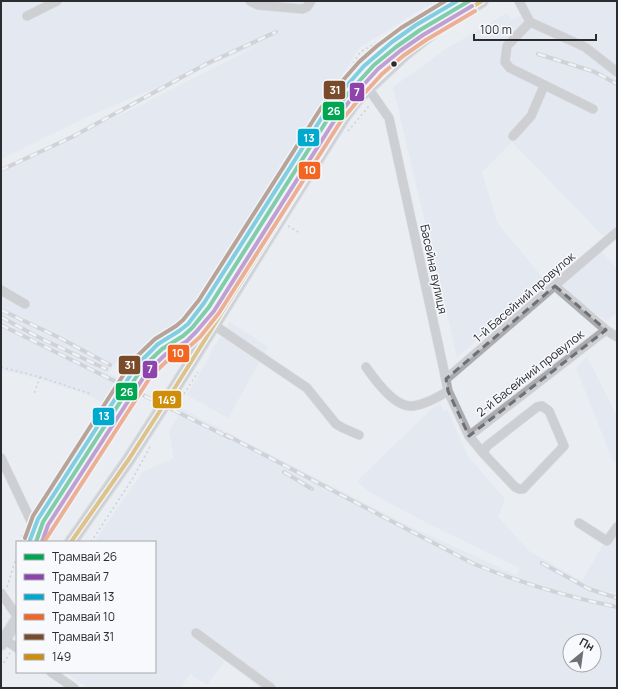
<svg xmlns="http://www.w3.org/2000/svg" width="618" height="689" viewBox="0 0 618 689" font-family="Manrope,sans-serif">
	<rect width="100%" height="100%" fill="#eaedf2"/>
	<path fill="#dde2ee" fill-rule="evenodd" d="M1,1H438L417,12L359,48L223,268L194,308L134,359L123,353L113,366L109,373L119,379L107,405L89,395L36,378L1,370V172L145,103L261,44L91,115L1,159Z
		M528,1H617V225L603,236L512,142L482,172L497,222L546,282L457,357L393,87L446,49L507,13L511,20L530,12L525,2Z
		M601,251L617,269V313L606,321L575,298L562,284Z
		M230,322L268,347L228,418L187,395L211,354L210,353Z
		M587,357L617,416V463L613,461L576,368Z
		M440,404L443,411L447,409L468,456L505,499L498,517L529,551L582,581L603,545L609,547L617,535V592L603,591L617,594V688H261L225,661L207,685L190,674L180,688H88L65,672H155V542H94L143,472L174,458L169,432L182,409L407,525L516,575L520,568L425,522L368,491L357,481L436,405ZM570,641H594V665H570Z"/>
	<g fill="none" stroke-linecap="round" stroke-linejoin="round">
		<defs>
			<path id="minor" d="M250,1L258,5L302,9L307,7L311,1
				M519,1L530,22L585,47L617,72
				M27,16L57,1
				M530,22L507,46L505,62L510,68L593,109
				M368,88L389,118L443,366L448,391L469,436L483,453L515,487L519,489H523L564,446L549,411L542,406L537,407L487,446L483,453
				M513,136L531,116L544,86
				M555,286L606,330L617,337
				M1,290L25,304
				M214,325L307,388L336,424L343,428L359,435
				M366,367C375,380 395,408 413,406C426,404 437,398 448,391
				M446,379L617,232
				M469,436L606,330
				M1,458L31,521
				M579,523L607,541L617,527
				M1,593L17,616
				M196,633L271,688
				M4,639L17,648
				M51,672L74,688"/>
			<path id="major" d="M71,542L129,459L176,386L291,201L344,117L359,97L405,54L442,25L482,1
				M1,644L17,620"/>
		</defs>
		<use href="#minor" stroke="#c8cbce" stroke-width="10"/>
		<use href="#major" stroke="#c8cbce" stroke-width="14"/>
		<path stroke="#aeb0b2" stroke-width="1.5" stroke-dasharray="2 3" stroke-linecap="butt" d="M348,131L370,105
			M288,226L300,233
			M1,367L40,377L34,394
			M40,377L91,394
			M184,394L198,372
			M38,515L82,445L109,406L128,367L139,355L196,309L214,285L359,54L362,51L450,1
			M21,542L23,532
			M91,542L133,478L151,445
			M7,587L17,555
			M1,621V624
			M1,667L10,653"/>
		<use href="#minor" stroke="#acacae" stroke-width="9"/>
		<use href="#major" stroke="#aeafb2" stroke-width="12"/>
		<defs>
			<path id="rail" d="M538,54L595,72L617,84
				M1,170L72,137L206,64L276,32
				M1,310L60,338L110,365
				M1,317L42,339L106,369
				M1,325L230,438
				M226,435L474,564C521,583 568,597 617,607
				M284,472L312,489
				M542,563L589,589L617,598"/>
		</defs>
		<use href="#rail" stroke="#b2b2b6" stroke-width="4"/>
		<use href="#rail" stroke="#f7f9fd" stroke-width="2.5" stroke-dasharray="8" stroke-linecap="butt"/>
		<defs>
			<path id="bus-1" d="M71,542L129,459L176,386L344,117L359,97L405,54L442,25L482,1"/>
		</defs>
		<use href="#bus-1" stroke="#f7f9fd" stroke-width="7"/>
		<use href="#bus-1" stroke="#ce8e0a" stroke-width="4"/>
		<defs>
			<path id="tram-1" d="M36,542L43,522L142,368L162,349L183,336L192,328L209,307L331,114L352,89L374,65L396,47L420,30L469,1"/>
			<path id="tram-2" d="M42,542L48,525L147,372L166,354L187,341L196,332L214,311L336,118L356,93L378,69L400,51L423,35L472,6"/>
			<path id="tram-3" d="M30,540L38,519L137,365L158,344L179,331L188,324L204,303L326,111L342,91L364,66L392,42L416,25L457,1"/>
			<path id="tram-4" d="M44,542L151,376L169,359L190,346L200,337L219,313L341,121L361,97L382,74L403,56L426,40L475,11"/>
			<path id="tram-5" d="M25,538L33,516L133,360L155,339L176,326L183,320L199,300L321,108L337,87L359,62L377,46L401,28L445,1"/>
		</defs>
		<use href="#tram-1" stroke="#f7f9fd" stroke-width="7"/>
		<use href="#tram-2" stroke="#f7f9fd" stroke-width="7"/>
		<use href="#tram-3" stroke="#f7f9fd" stroke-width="7"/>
		<use href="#tram-4" stroke="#f7f9fd" stroke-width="7"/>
		<use href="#tram-5" stroke="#f7f9fd" stroke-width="7"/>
		<use href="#tram-1" stroke="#00a651" stroke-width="4"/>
		<use href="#tram-2" stroke="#8e44ad" stroke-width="4"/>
		<use href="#tram-3" stroke="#00a9ce" stroke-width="4"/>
		<use href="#tram-4" stroke="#f26522" stroke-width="4"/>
		<use href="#tram-5" stroke="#7a4b2a" stroke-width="4"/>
	</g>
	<path d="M0 0H618V689H0ZM555,286L606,330L469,436L448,391L446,379Z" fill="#eaedf2" fill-opacity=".55" fill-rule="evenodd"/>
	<path fill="none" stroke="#6d7074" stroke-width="3" stroke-dasharray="8 5" stroke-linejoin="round" d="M555,286L606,330L469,436L448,391L446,379Z"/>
	<circle fill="#2a2c30" stroke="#f7f9fd" stroke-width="1.5" cx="394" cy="64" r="3.5"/>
	<g text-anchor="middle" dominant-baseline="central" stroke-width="3" stroke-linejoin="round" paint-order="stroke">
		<g font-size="12" fill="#2a2c30" stroke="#f7f9fd">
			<text transform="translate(434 269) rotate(78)">Басейна вулиця</text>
			<text transform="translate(524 297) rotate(-41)">1-й Басейний провулок</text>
			<text transform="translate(530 373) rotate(-38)">2-й Басейний провулок</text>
		</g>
	</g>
	<g stroke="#f7f9fd" stroke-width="1.5">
		<rect x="323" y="80" width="23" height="20" rx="4" fill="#7a4b2a"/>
		<rect x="349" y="82" width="16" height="20" rx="4" fill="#8e44ad"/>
		<rect x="322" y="101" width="23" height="20" rx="4" fill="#00a651"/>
		<rect x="297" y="128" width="23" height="19" rx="4" fill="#00a9ce"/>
		<rect x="298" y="161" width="23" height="19" rx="4" fill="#f26522"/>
		<rect x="167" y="344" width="23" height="19" rx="4" fill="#f26522"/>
		<rect x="118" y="355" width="23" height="20" rx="4" fill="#7a4b2a"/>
		<rect x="142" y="360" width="16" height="19" rx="4" fill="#8e44ad"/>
		<rect x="115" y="382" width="23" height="19" rx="4" fill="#00a651"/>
		<rect x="152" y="390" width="30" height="19" rx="4" fill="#ce8e0a"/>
		<rect x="92" y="407" width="23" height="19" rx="4" fill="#00a9ce"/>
	</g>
	<g font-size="11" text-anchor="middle" font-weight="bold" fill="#fff">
		<text x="335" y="94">31</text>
		<text x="357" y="96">7</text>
		<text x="334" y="115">26</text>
		<text x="309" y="142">13</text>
		<text x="310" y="174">10</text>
		<text x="178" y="357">10</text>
		<text x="130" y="369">31</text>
		<text x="150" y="373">7</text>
		<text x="127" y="396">26</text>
		<text x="167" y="404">149</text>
		<text x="104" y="420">13</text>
	</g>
	<rect width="618" height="689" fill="none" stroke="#2a2c30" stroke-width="4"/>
	<rect x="16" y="541" width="140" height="132" fill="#f7f9fd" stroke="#a5a7ab"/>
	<rect x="24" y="554" width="20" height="6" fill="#00a651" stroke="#a5a7ab"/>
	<text x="52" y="561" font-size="12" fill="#2a2c30">Трамвай 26</text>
	<rect x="24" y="574" width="20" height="6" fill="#8e44ad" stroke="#a5a7ab"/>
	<text x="52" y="581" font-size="12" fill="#2a2c30">Трамвай 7</text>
	<rect x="24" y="594" width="20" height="6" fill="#00a9ce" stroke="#a5a7ab"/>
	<text x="52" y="601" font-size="12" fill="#2a2c30">Трамвай 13</text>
	<rect x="24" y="614" width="20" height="6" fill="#f26522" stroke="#a5a7ab"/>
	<text x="52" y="621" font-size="12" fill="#2a2c30">Трамвай 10</text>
	<rect x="24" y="634" width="20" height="6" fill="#7a4b2a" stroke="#a5a7ab"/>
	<text x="52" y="641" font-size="12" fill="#2a2c30">Трамвай 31</text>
	<rect x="24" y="654" width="20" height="6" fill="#ce8e0a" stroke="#a5a7ab"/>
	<text x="52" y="661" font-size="12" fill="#2a2c30">149</text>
	<g transform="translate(582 653) rotate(29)"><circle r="19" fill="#f7f9fd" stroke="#a5a7ab"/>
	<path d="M0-3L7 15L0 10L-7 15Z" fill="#6d7074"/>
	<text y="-6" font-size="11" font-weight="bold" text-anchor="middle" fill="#2a2c30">Пн</text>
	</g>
	<path d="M474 34v6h122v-6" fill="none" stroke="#2a2c30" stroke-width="2"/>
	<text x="480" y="34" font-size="12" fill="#2a2c30" stroke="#f7f9fd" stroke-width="3" paint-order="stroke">100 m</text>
</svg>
